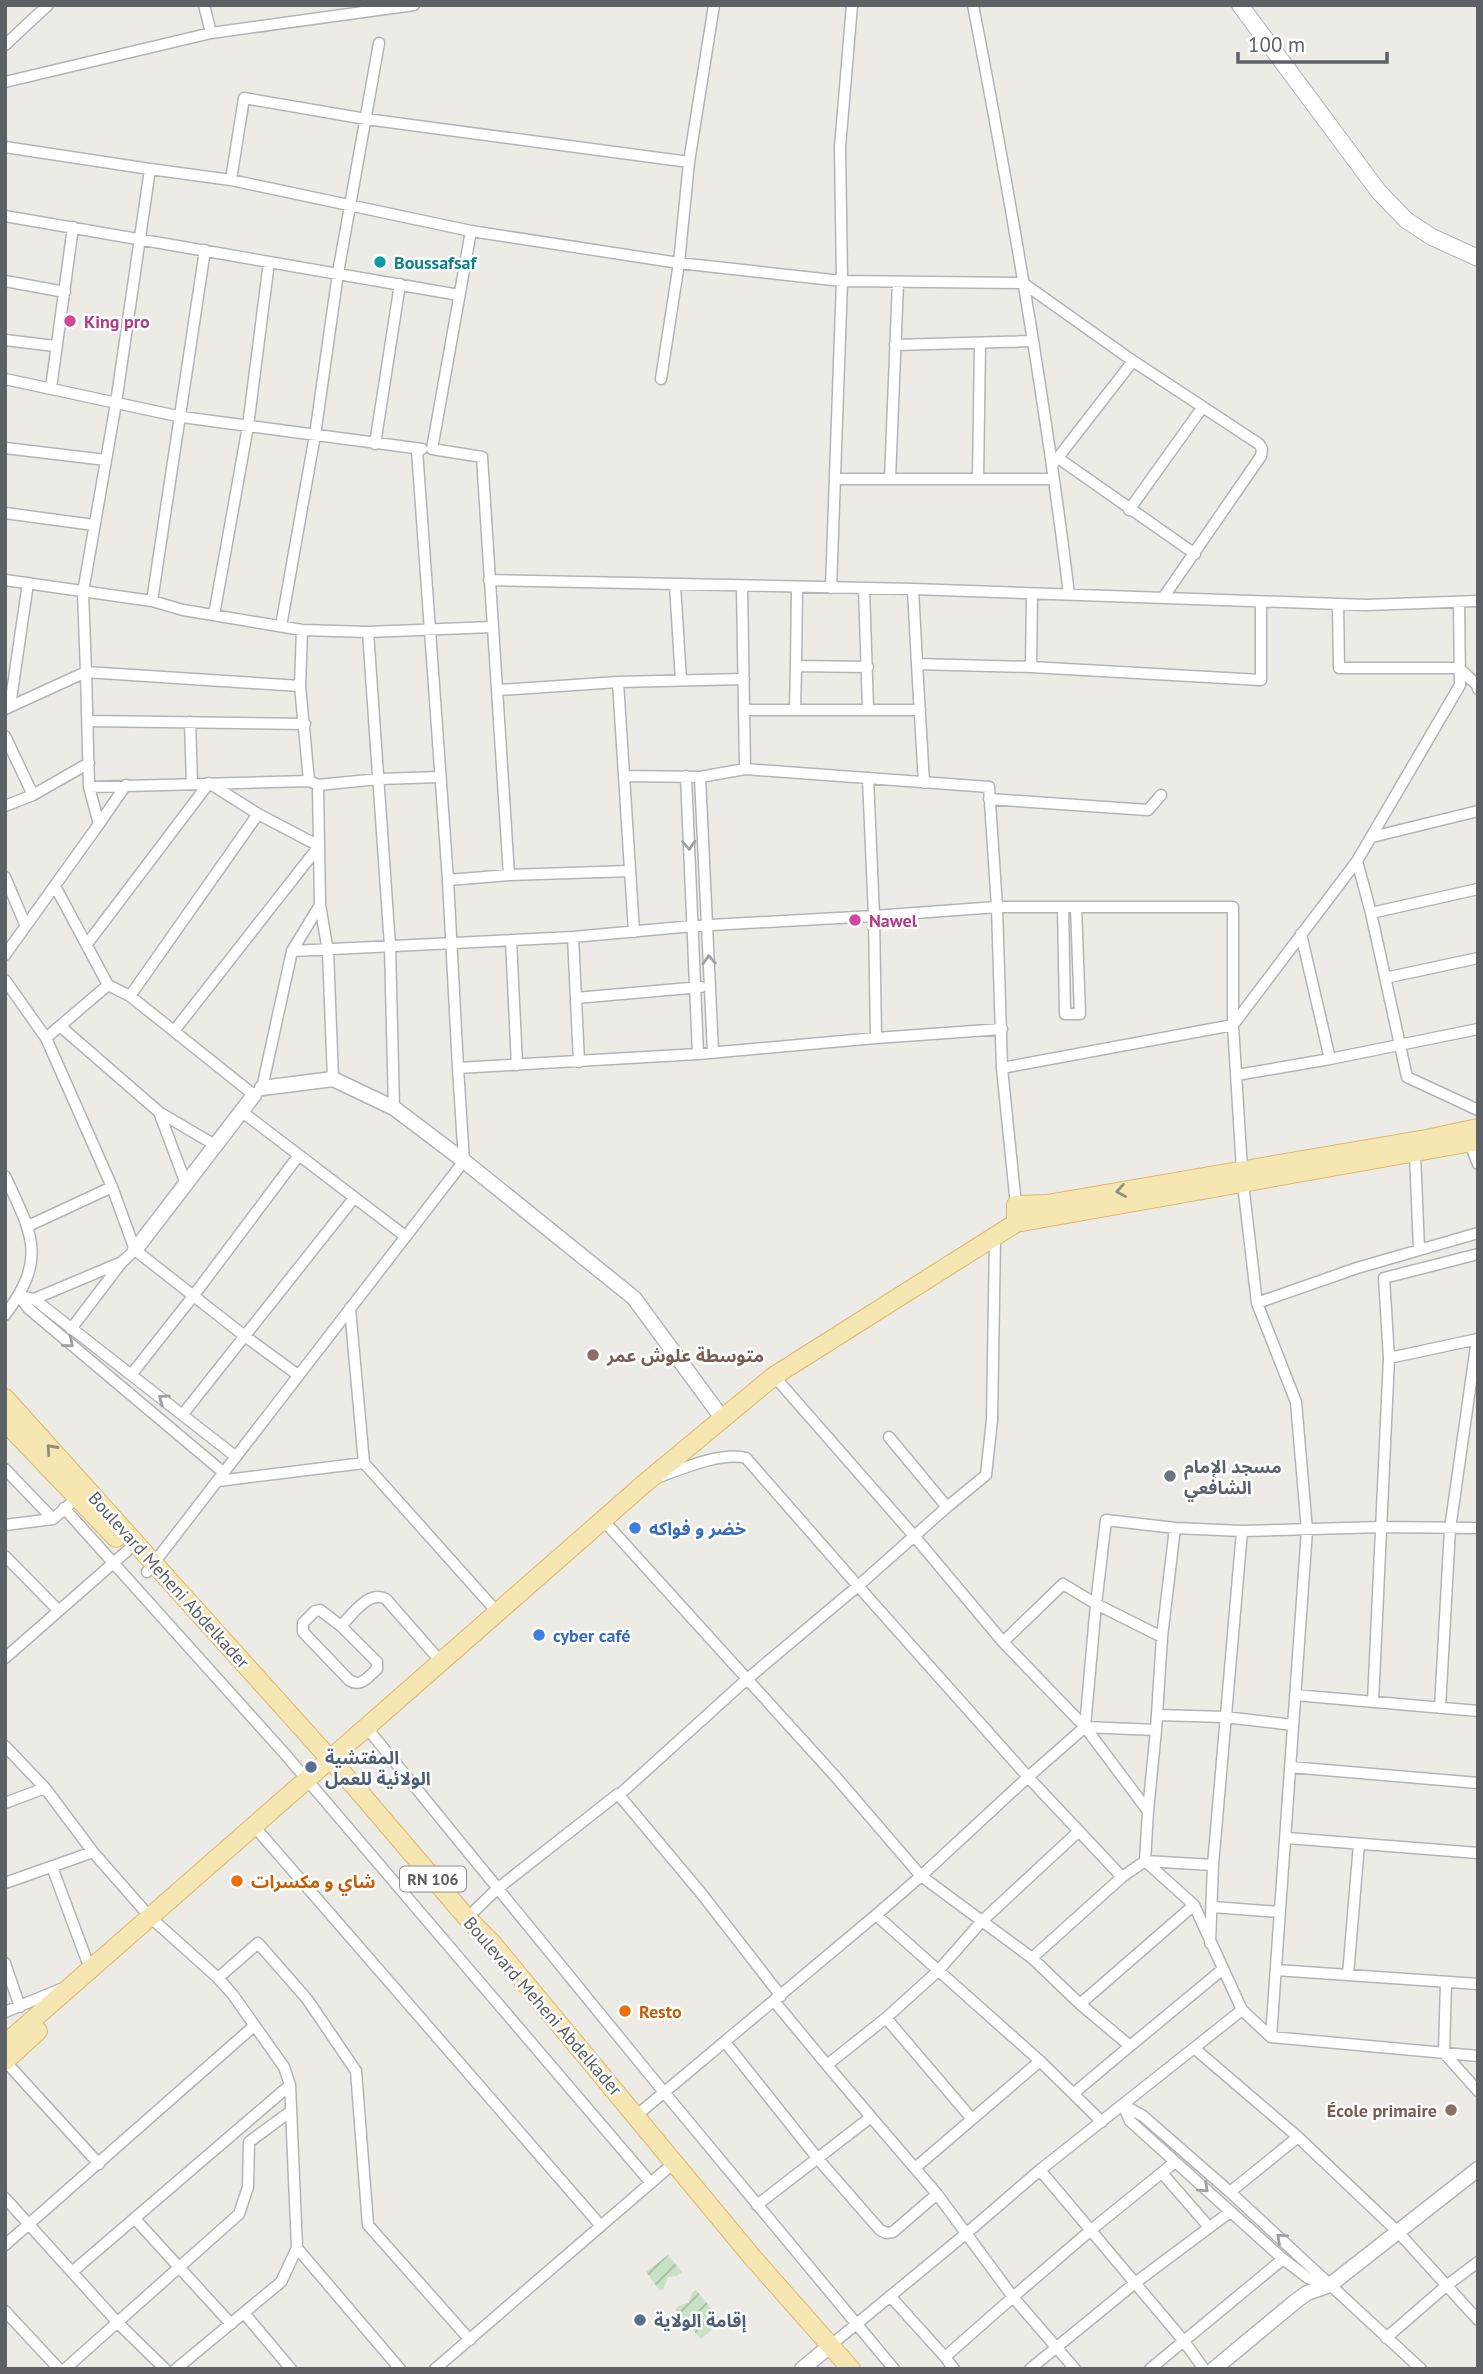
<svg xmlns="http://www.w3.org/2000/svg" width="1483" height="2374" viewBox="0 0 1483 2374" font-family="'PT Sans','Noto Sans Arabic',sans-serif">
	<defs>
		<pattern id="garden-furrows" width="10" height="10" patternUnits="userSpaceOnUse" patternTransform="scale(1.75)"><rect width="10" height="10" fill="#c7e2c5"/><path d="M-1 1l2-2M0 10L10 0M9 11l2-2" fill="none" stroke="#a5bba4"/></pattern>
	</defs>
	<rect width="100%" height="100%" fill="#edebe5"/>
	<path fill="url(#garden-furrows)" d="M668,2255L682,2272L677,2276L668,2277L664,2288L660,2291L646,2272Z
		M696,2290L722,2321L701,2339L675,2309L680,2305L689,2303L692,2293Z"/>
	<g fill="none" stroke-linecap="round" stroke-linejoin="round">
		<defs>
			<path id="minor" d="M204,5L211,33
				M973,5C1011,200 1045,397 1069,594
				M5,45L48,5
				M5,82L211,33L414,5
				M5,147L150,169
				M231,180L244,98L366,119L689,162
				M5,216L459,295
				M471,231L679,263L842,281L1023,283L1133,361L1259,444L1262,449L1261,456L1163,598
				M5,281L65,292
				M5,340L55,346
				M895,345L1032,341
				M5,379L182,417L422,449
				M661,379L679,263L689,162L714,5
				M51,388L73,227
				M375,444L400,284
				M5,448L106,460
				M417,450L448,880L458,1068
				M1058,458L1195,554
				M1053,464L1133,361
				M836,479H1053
				M890,479L898,282
				M978,479L980,343
				M1129,510L1202,408
				M5,513L94,525
				M5,580L152,601L183,610L302,630L368,632L492,627
				M489,580L913,589L1366,605L1478,601
				M675,585L681,680
				M742,587L745,769
				M797,588L796,666L868,667
				M831,588L842,281L840,147L852,5
				M864,588L868,709
				M913,589L917,664
				M152,601L205,250
				M1338,604L1339,668H1459L1477,685L1478,689
				M214,615L248,426L269,262
				M281,626L315,435L338,273L379,43
				M302,630L300,686L309,781
				M368,632L390,946L394,1108
				M1031,667L1032,594
				M618,682L634,932
				M300,686L86,672L89,787L309,781L318,785L379,779L440,777
				M499,690L618,682L744,679
				M10,706L28,583
				M5,709L86,672L83,592L116,403L150,169L231,180L471,231L432,449L482,457C490,597 501,736 509,875L630,871
				M746,710H920
				M795,710L796,666
				M88,721L305,724
				M190,722L192,783
				M5,736L33,795
				M625,776L700,777L745,769L989,787L997,907H1076L1080,1014H1065L1063,907
				M686,776L698,1054
				M700,777L713,1052
				M924,783L917,664L1031,667L1261,680V602
				M318,785L320,905L328,951L333,1079
				M89,787L99,824L126,785
				M989,799L1148,810L1161,795
				M5,806L33,795L89,763
				M1372,837L1478,811
				M1357,861L1371,913L1407,1077L1478,1110
				M5,877L25,924
				M448,880L509,875
				M55,886L108,985L130,996L254,1095L262,1088L292,951L573,937L693,926L874,916L868,778
				M1076,907H1233V1025L1242,1170
				M1371,913L1478,889
				M1301,934L1330,1059
				M573,937L579,1062
				M511,940L517,1065
				M87,944L209,783L258,814L319,846L174,1031
				M292,951L320,905
				M5,955L99,824
				M1385,978L1478,958
				M5,980L46,1038L108,985
				M130,996L258,814
				M576,998L701,987
				M60,1026L159,1112L215,1145
				M1002,1029L876,1038L874,916L997,907L1002,1068L1016,1205
				M46,1038L112,1187L135,1250L246,1337L298,1375
				M1002,1068L1233,1025L1357,861L1460,685L1459,602
				M1237,1075L1330,1059L1478,1029
				M241,1111L405,1236
				M159,1112L186,1184
				M1470,1144L1478,1164
				M1415,1154L1419,1249
				M5,1176C32,1234 48,1258 5,1315
				M1243,1184L1257,1303L1296,1402L1307,1530L1271,2037
				M28,1226L112,1187
				M19,1296L29,1309L224,1473
				M19,1296L34,1299L235,1456
				M34,1299L122,1262
				M1257,1303L1357,1268L1478,1233
				M71,1329L122,1262L135,1250
				M1389,1358L1478,1339
				M131,1375L194,1295L299,1155
				M774,1376L915,1537L1003,1642
				M183,1414L354,1198
				M364,1463L498,1613
				M5,1469L53,1519
				M659,1477C681,1469 723,1451 746,1458L858,1586L947,1507L889,1437
				M218,1481L364,1463L350,1308
				M947,1507L986,1475L992,1420L995,1238
				M64,1508L285,1754L651,2183
				M603,1520L835,1776L921,1876L876,1915
				M5,1525L53,1519L70,1504
				M5,1556L58,1610
				M147,1572L464,1161L458,1068L698,1054L876,1038
				M320,1610L341,1626L377,1662V1669C368,1677 361,1688 349,1680L303,1632V1623L315,1611Z
				M341,1626C353,1614 368,1590 386,1599L442,1663
				M1162,1637L1175,1528
				M5,1658L127,1551
				M1295,1695L1478,1711
				M1373,1702L1389,1358L1384,1278L1478,1254
				M1440,1708L1450,1529L1477,1339
				M1158,1715L1225,1717L1293,1725
				M1085,1727L1148,1811L1145,1861L1122,1877L1028,1777Z
				M1085,1727L1096,1604L1162,1637L1156,1730
				M367,1728L663,2091L894,2369
				M5,1746L45,1788L93,1852L150,1917L218,1978L233,1995L284,2067L290,2085L297,2248L281,2282L176,2369
				M1290,1767L1478,1783
				M619,1795L746,1680L858,1586L1028,1777L921,1876L1032,1958L1080,2004L1194,1905
				M5,1803L45,1788
				M1148,1811L1156,1730L1085,1727L1003,1642L1063,1584L1096,1604L1106,1520L1175,1528L1242,1531L1382,1527L1478,1528
				M254,1826L601,2226
				M1287,1838L1478,1853
				M1213,1865L1242,1531
				M52,1867L90,1969
				M5,1883L93,1852
				M1213,1907L1280,1912
				M467,1918L497,1889L618,1794L701,1893L781,1996
				M1210,1943L1213,1865L1145,1861L1194,1905L1242,2010
				M1032,1958L1122,1877
				M5,1963L20,2007
				M1276,1970L1478,1984
				M1348,1975L1359,1844
				M218,1978L258,1943L307,1999L356,2071L368,2225L470,2340
				M1446,1982L1444,2053L1478,2091
				M774,2001L827,2065
				M5,2012L61,1989
				M886,2018L972,2119
				M725,2042L818,2159L880,2230L886,2233L893,2232L937,2194L1013,2297L1091,2230L1175,2162
				M1130,2046L1223,1969
				M1194,2048L1242,2010L1271,2037L1478,2056
				M5,2061L99,2164
				M1074,2093L1130,2046L1080,2004
				M1123,2105L1143,2116L1230,2192L1421,2369
				M1123,2105L1130,2121L1283,2259L1308,2278L1329,2285
				M637,2115L876,1915L1040,2061L1102,2122
				M871,2117L937,2194
				M915,2168L1040,2061
				M1040,2170L1194,2048L1298,2137L1398,2232L1478,2320
				M1162,2173L1209,2227
				M1230,2192L1298,2137
				M5,2198L118,2323L165,2369
				M757,2205L871,2117L827,2065L886,2018L938,1971L982,1921L1079,1831
				M135,2219L231,2324
				M5,2245L254,2026
				M297,2248L400,2369
				M72,2272L290,2085
				M890,2296L945,2357
				M5,2311L59,2369
				M244,2313L291,2369
				M1386,2338L1446,2286L1478,2262
				M831,2345L968,2232L1040,2170L1183,2340L1204,2369
				M65,2369L239,2214L248,2187L249,2142L291,2111
				M435,2369L668,2168
				M954,2369L945,2357L1013,2297L1075,2369
				M1030,2369L1135,2283L1230,2212
				M1150,2369L1283,2259"/>
			<path id="tertiary" d="M262,1088L333,1079L394,1108L464,1161L634,1298L722,1418
				M135,1250L254,1095
				M802,2369L831,2345
				M1214,2369L1296,2301L1307,2293L1330,2285L1478,2169"/>
			<path id="secondary" d="M1240,5L1379,192L1406,220L1432,237L1478,258"/>
			<path id="primary" d="M1016,1223V1205L1047,1204L1426,1139L1478,1128
				M5,1398L356,1788L467,1918L492,1943L753,2258L851,2369
				M5,1422L116,1538
				M5,2044L645,1483L774,1376L1016,1223L1478,1141
				M5,2061L38,2031"/>
		</defs>
		<use href="#minor" stroke="#b2b5b8" stroke-width="13"/>
		<use href="#tertiary" stroke="#b2b5b8" stroke-width="17"/>
		<use href="#secondary" stroke="#b1b4b8" stroke-width="18"/>
		<use href="#primary" stroke="#e0b76b" stroke-width="20"/>
		<use href="#minor" stroke="#fff" stroke-width="10"/>
		<use href="#tertiary" stroke="#fff" stroke-width="14"/>
		<use href="#secondary" stroke="#fff" stroke-width="16"/>
		<use href="#primary" stroke="#f5e6b2" stroke-width="18"/>
	</g>
	<defs><path id="oneway-chevron" d="M-2-3.5L2.5 0L-2 3.5" fill="none" stroke-width="1.6" stroke-linecap="round" stroke-linejoin="round" transform="scale(1.75)"/></defs>
	<g stroke="#9ea0a2">
		<use href="#oneway-chevron" transform="translate(689 845) rotate(87)"/>
		<use href="#oneway-chevron" transform="translate(709 960) rotate(-93)"/>
		<use href="#oneway-chevron" transform="translate(69 1343) rotate(40)"/>
		<use href="#oneway-chevron" transform="translate(163 1399) rotate(-144)"/>
		<use href="#oneway-chevron" transform="translate(1204 2188) rotate(42)"/>
		<use href="#oneway-chevron" transform="translate(1281 2238) rotate(-138)"/>
	</g>
	<g stroke="#928f7f">
		<use href="#oneway-chevron" transform="translate(1121 1191) rotate(170)"/>
		<use href="#oneway-chevron" transform="translate(51 1449) rotate(-132)"/>
	</g>
	<circle fill="#0f9aa8" stroke="#fff" stroke-width="2.5" cx="380" cy="262" r="7"/>
	<g fill="#d1479c" stroke="#fff" stroke-width="2.5">
		<circle cx="70" cy="321" r="7"/>
		<circle cx="855" cy="920" r="7"/>
	</g>
	<g fill="#8d6e63" stroke="#fff" stroke-width="2.5">
		<circle cx="593" cy="1355" r="7"/>
		<circle cx="1451" cy="2110" r="7"/>
	</g>
	<circle fill="#6b7280" stroke="#fff" stroke-width="2.5" cx="1170" cy="1476" r="7"/>
	<g fill="#3f7fe0" stroke="#fff" stroke-width="2.5">
		<circle cx="635" cy="1528" r="7"/>
		<circle cx="539" cy="1635" r="7"/>
	</g>
	<g fill="#5c6f8a" stroke="#fff" stroke-width="2.5">
		<circle cx="311" cy="1767" r="7"/>
		<circle cx="640" cy="2320" r="7"/>
	</g>
	<g fill="#e8710a" stroke="#fff" stroke-width="2.5">
		<circle cx="237" cy="1881" r="7"/>
		<circle cx="625" cy="2011" r="7"/>
	</g>
	<g text-anchor="middle" dominant-baseline="central" stroke-width="5" stroke-linejoin="round" paint-order="stroke">
		<rect fill="#fff" stroke="#8e9092" stroke-width="2" x="400" y="1866.5" width="66" height="25" rx="5"/>
		<g font-size="16" font-weight="bold" fill="#5d6064">
			<text x="433" y="1879">RN 106</text>
		</g>
		<g font-size="18" font-weight="bold" fill="#0d838f" stroke="#fff" text-anchor="start">
			<text x="394" y="262">Boussafsaf</text>
		</g>
		<g font-size="18" font-weight="bold" fill="#b23c85" stroke="#fff" text-anchor="start">
			<text x="84" y="321">King pro</text>
			<text x="869" y="920">Nawel</text>
		</g>
		<g font-size="18" font-weight="bold" fill="#785e54" stroke="#fff" text-anchor="start">
			<text x="607" y="1355">متوسطة علوش عمر</text>
			<text x="1437" y="2110" text-anchor="end">École primaire</text>
		</g>
		<g font-size="18" font-weight="bold" fill="#5b616d" stroke="#fff" text-anchor="start">
			<text x="1184" y="1466">مسجد الإمام<tspan x="1184" dy="21">الشافعي</tspan></text>
		</g>
		<g font-size="18" font-weight="bold" fill="#366cbe" stroke="#fff" text-anchor="start">
			<text x="649" y="1528">خضر و فواكه</text>
			<text x="553" y="1635">cyber café</text>
		</g>
		<g font-size="18" fill="#5d6064" stroke="#fff">
			<text transform="translate(169 1580) rotate(48)">Boulevard Meheni Abdelkader</text>
			<text transform="translate(543 2006) rotate(49)">Boulevard Meheni Abdelkader</text>
		</g>
		<g font-size="18" font-weight="bold" fill="#4e5e75" stroke="#fff" text-anchor="start">
			<text x="325" y="1757">المفتشية<tspan x="325" dy="21">الولائية للعمل</tspan></text>
			<text x="654" y="2320">إقامة الولاية</text>
		</g>
		<g font-size="18" font-weight="bold" fill="#c56008" stroke="#fff" text-anchor="start">
			<text x="251" y="1881">شاي و مكسرات</text>
			<text x="639" y="2011">Resto</text>
		</g>
	</g>
	<rect width="1483" height="2374" fill="none" stroke="#5d6064" stroke-width="14"/>
	<path d="M1238 52v10h149v-10" fill="none" stroke="#5d6064" stroke-width="3.5"/>
	<text x="1248" y="52" font-size="21" fill="#5d6064" stroke="#ffffff" stroke-width="5" paint-order="stroke">100 m</text>
</svg>
